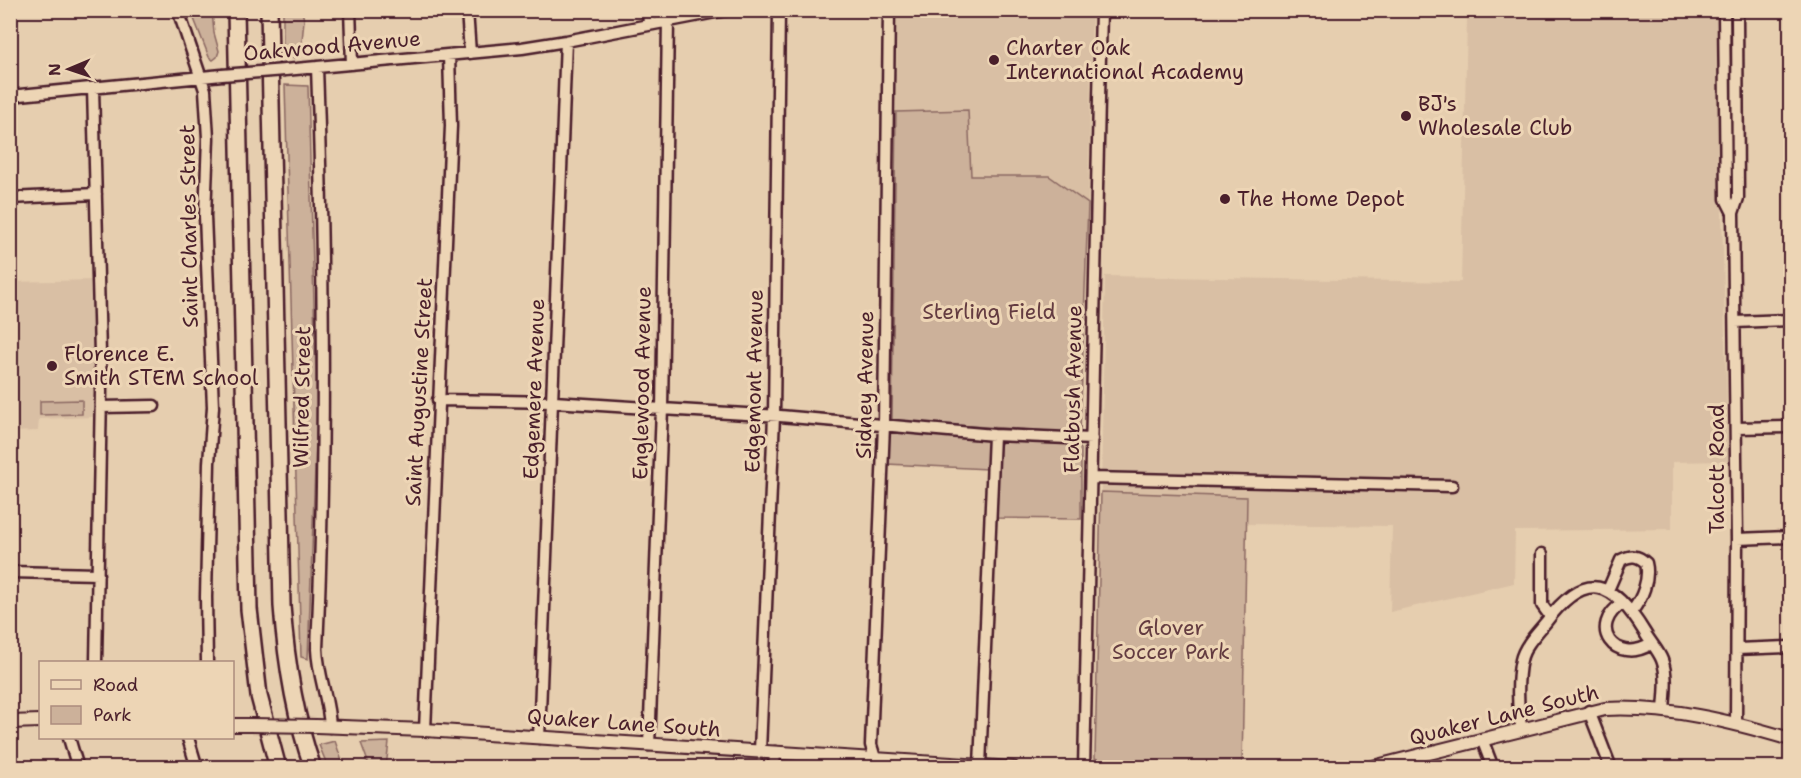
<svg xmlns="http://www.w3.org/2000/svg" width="1801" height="778" viewBox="0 0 1801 778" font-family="'Shantell Sans',sans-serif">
	<rect width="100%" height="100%" fill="#e6ceaf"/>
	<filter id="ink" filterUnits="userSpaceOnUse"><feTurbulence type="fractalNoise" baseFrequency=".0167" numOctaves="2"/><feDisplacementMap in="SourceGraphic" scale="12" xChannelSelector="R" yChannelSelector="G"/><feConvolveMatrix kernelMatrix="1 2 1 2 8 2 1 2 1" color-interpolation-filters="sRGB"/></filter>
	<g filter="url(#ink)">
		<path fill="#d9bfa4" d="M897,11H1092L1088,204L1049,176H970L896,112Z
			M1475,11H1720V128L1728,461L1672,462V529L1515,531L1514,583L1390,612L1392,526L1246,524V497L1101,492L1105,276L1461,282L1467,19Z
			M93,280V417L39,419L38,431L11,432L10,282Z"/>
		<path fill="#ccb19a" stroke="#8b6862" stroke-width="1.5" d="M191,11H212L214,33L219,51L217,57L213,60L209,57Z
			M283,11H302L304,20L301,52L294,58L283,55Z
			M285,85L308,86L317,412L308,659L301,657Z
			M968,110L971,176H1049L1088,204L1080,433L892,421L896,112Z
			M82,400V414L40,415V401Z
			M894,430L989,440L988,469L887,464L888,436Z
			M1003,441L1076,445L1081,449V519L994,518L999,446Z
			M1101,492L1247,497L1242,767L1142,764L1141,766L1108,764L1095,758Z
			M335,741L344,767H328L319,745Z
			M389,742L386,767H355L368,762L361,743Z"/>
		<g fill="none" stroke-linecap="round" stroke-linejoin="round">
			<defs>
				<path id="minor" d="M178,10L205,90L208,138L205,216L213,407L209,463L206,597L207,662
					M350,10L352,64
					M467,10L470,53
					M648,10L649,24
					M1724,10L1726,199L1733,213
					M317,67C324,261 326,455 317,649C318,676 329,700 330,727
					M285,70L522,48L566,41L726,10
					M93,88L101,392L96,662
					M10,96L222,75
					M10,198L96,194
					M1735,322L1790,320
					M438,400L554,402L662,409L780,416L994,435L1092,439
					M101,407L154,406
					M1736,428L1790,427
					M1091,478L1452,486
					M1737,539L1790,537
					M1542,554V605L1550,616
					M10,572L98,574
					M1608,590L1621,560C1631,555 1638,555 1646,563C1650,579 1642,599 1632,611
					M1623,603C1586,626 1615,666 1651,644
					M1737,649L1790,647
					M1589,711L1611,768
					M1736,724L1737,539L1733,213L1738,198L1737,10
					M1522,729C1517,711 1517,677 1521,660C1524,646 1537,633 1546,622C1586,569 1613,580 1645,633C1650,642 1658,650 1662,660C1668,675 1665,695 1664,710
					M425,730L451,126L449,55
					M69,738L78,768
					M188,738L197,768
					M539,738L566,41
					M1482,739L1493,768
					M649,745L662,409L668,21
					M760,751L774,416L779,10
					M980,766L994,435
					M774,768L775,752
					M878,768L871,745L884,425L889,10
					M1084,768L1101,10"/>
				<path id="major" d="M10,722L40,721
					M232,725H251
					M316,726L425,730L1013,768
					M1369,768L1605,709C1668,706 1730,721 1790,739"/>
				<path id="highway" d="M236,10L249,609L259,696L278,768
					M269,10L282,606C286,661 294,715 313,768"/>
			</defs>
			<use href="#minor" stroke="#4a1f2b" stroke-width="15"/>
			<use href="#major" stroke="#4a1f2b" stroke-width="16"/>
			<use href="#highway" stroke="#4a1f2b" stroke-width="20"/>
			<use href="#minor" stroke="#edd5b5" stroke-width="10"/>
			<use href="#major" stroke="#edd5b5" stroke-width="12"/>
			<use href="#highway" stroke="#edd5b5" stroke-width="15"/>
			<defs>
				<path id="minor-bridge" d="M222,75L285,70"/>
				<path id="major-bridge" d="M251,725L316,726"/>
			</defs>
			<use href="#minor-bridge" stroke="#4a1f2b" stroke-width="15" stroke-linecap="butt"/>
			<use href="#major-bridge" stroke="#4a1f2b" stroke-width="16" stroke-linecap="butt"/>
			<use href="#minor-bridge" stroke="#edd5b5" stroke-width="10"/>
			<use href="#major-bridge" stroke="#edd5b5" stroke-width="12"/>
		</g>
	</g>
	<g fill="#4a1f2b" stroke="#edd5b5" stroke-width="2">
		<circle cx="994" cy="60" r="6"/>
		<circle cx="1406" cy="116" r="6"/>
		<circle cx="1225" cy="199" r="6"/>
		<circle cx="52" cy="366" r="6"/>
	</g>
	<g text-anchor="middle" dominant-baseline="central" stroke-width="6" stroke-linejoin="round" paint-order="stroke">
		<g font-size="21" fill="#4a1f2b" stroke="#edd5b5">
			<text transform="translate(332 46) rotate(-5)">Oakwood Avenue</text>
			<text transform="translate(189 226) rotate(-91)">Saint Charles Street</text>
			<text transform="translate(754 381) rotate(-89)">Edgemont Avenue</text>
			<text transform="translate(642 383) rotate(-89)">Englewood Avenue</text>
			<text transform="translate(865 385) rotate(-89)">Sidney Avenue</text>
			<text transform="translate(534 389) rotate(-88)">Edgemere Avenue</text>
			<text transform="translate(1073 389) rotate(-89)">Flatbush Avenue</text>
			<text transform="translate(419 392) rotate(-87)">Saint Augustine Street</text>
			<text transform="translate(302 397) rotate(-89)">Wilfred Street</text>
			<text transform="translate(1717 469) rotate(-90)">Talcott Road</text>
			<text transform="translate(1504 715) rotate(-14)">Quaker Lane South</text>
			<text transform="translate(624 723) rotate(4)">Quaker Lane South</text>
		</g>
		<g font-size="21" fill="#4a1f2b" stroke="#edd5b5" text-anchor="start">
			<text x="1006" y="48">Charter Oak<tspan x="1006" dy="24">International Academy</tspan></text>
			<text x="1418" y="104">BJ's<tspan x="1418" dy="24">Wholesale Club</tspan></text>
			<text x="1237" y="199">The Home Depot</text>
			<text x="64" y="354">Florence E.<tspan x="64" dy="24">Smith STEM School</tspan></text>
		</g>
		<g font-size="21" fill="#643c41" stroke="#edd5b5">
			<text x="989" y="312">Sterling Field</text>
			<text x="1171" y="628">Glover<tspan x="1171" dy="24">Soccer Park</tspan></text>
		</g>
	</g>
	<rect width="1801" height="778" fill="none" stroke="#edd5b5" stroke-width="36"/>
	<rect x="18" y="18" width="1765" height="742" fill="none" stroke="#4a1f2b" stroke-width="2" filter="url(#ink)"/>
	<rect x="39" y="661" width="195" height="78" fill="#edd5b5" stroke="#ac8c7e" stroke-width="1.5"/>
	<rect x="51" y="680" width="30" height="9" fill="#edd5b5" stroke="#ac8c7e" stroke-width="1.5"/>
	<text x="93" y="691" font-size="18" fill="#4a1f2b">Road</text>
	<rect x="51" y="706" width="30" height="18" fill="#ccb19a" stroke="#ac8c7e" stroke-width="1.5"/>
	<text x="93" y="721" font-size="18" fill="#4a1f2b">Park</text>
	<g transform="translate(69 69) rotate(268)" stroke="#edd5b5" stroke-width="4.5" paint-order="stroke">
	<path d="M0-4.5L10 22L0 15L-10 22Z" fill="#4a1f2b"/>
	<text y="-9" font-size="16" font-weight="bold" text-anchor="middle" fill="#4a1f2b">N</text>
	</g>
</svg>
